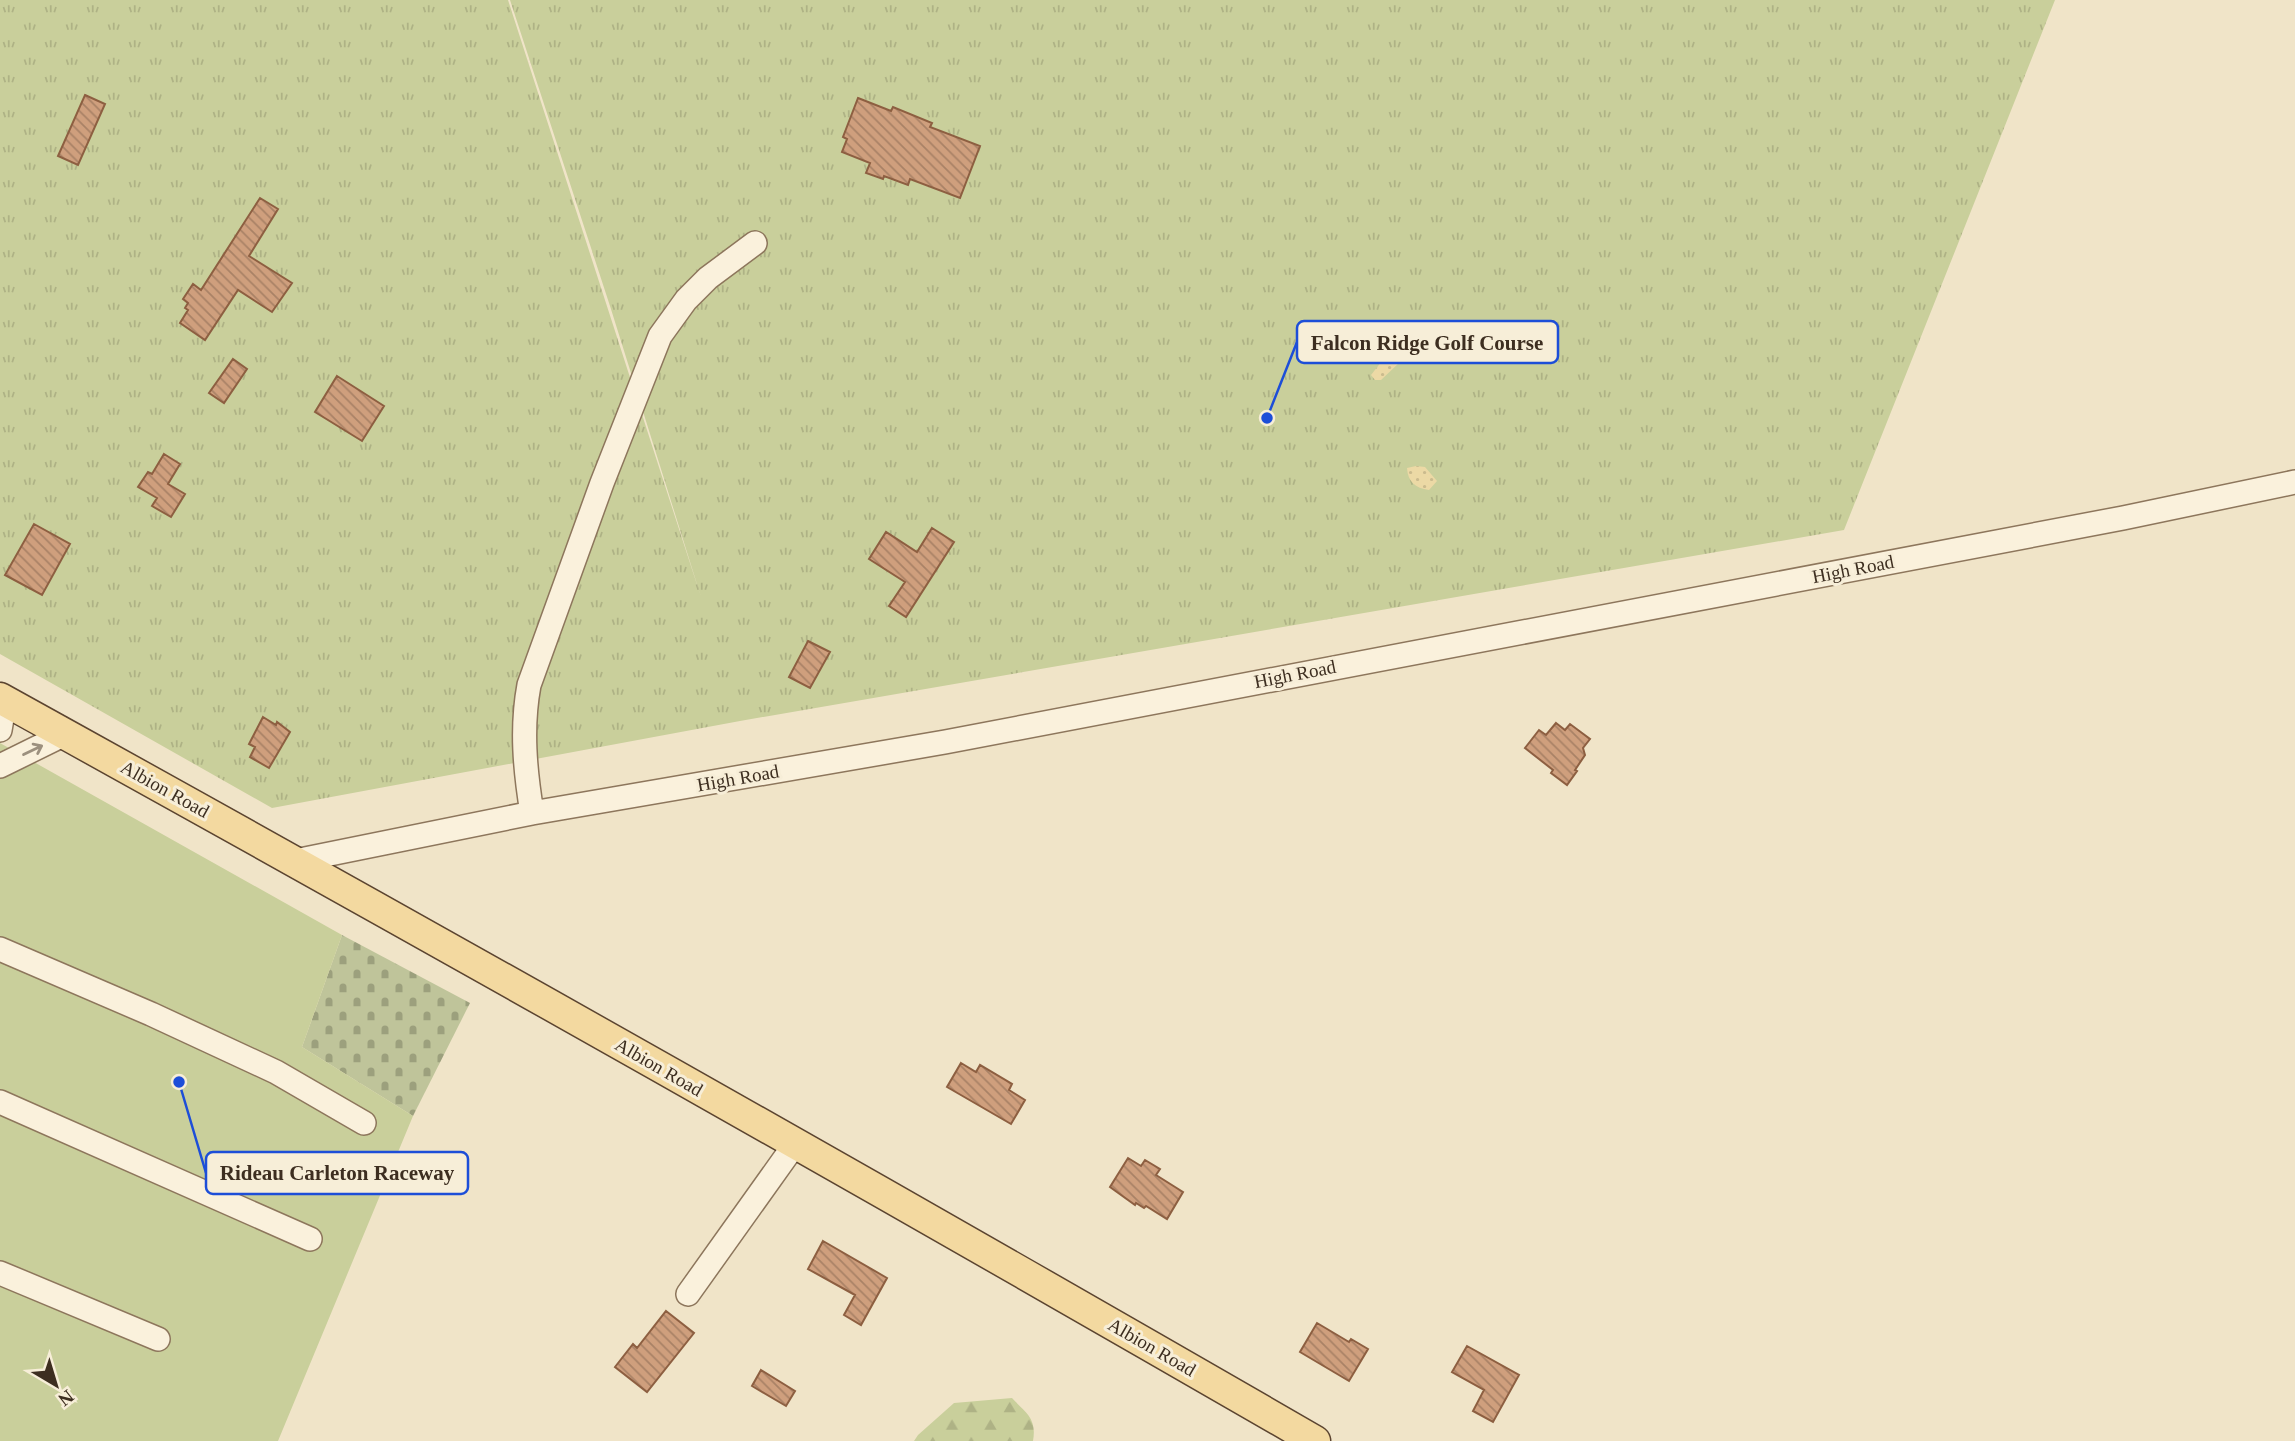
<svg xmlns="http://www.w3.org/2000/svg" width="2295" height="1441" viewBox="0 0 2295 1441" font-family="Georgia,serif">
	<defs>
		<pattern id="grass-tufts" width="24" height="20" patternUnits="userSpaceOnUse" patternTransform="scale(1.75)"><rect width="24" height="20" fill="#c9cf9b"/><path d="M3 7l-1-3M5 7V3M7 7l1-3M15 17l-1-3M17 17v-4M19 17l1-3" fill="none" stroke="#aeb285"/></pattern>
		<pattern id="forest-firs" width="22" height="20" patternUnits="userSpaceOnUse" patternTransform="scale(1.75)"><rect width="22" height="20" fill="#c9cf9b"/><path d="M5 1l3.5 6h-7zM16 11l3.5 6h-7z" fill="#aeb285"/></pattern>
		<pattern id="sand-dots" width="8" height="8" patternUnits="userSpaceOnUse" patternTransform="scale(1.75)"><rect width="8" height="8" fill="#ecd9a5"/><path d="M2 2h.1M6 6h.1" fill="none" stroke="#cbbb8e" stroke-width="1.8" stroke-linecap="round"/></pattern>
		<pattern id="cemetery-stones" width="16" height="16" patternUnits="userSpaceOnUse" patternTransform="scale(1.75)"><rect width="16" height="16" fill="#bfc49a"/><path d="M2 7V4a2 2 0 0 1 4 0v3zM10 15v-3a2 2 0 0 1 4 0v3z" fill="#9ca07d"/></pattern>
		<pattern id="building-back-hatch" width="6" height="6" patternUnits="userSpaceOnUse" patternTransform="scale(1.75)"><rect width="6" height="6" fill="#cf9f7d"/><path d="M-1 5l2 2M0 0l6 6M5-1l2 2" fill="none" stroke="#a98266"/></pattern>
	</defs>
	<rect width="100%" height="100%" fill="#f0e4c8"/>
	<path fill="url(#grass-tufts)" d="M0,0H508L701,597L610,306L510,0H2055L1844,530L740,721L272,808L0,654Z"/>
	<path fill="url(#forest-firs)" d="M1012,1398C1026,1413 1037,1418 1033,1441H914L918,1435L954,1403Z"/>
	<path fill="url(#sand-dots)" d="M1394,351L1400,362L1381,380H1375L1371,375L1389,352Z
		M1416,466L1425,467L1437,481L1429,490C1415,488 1408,482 1407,468Z"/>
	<path fill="url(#cemetery-stones)" d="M342,935L470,1003L413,1116L302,1047Z"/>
	<path fill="#c9cf9b" d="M0,743L342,935L302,1047L413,1116L278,1441H0Z"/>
	<path fill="url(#building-back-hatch)" stroke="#8d5f41" stroke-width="2" d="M85,95L105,104L78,165L58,156Z
		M858,98L891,111L893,107L932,123L930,127L980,146L960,198L910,179L908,185L884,176L883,179L866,173L870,163L842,152L847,139L843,137Z
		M260,198L278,209L249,256L292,283L272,312L238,290L205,340L180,323L188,310L185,308L188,303L183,299L193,284L201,290Z
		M233,359L247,369L224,403L209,393Z
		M337,376L384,406L362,441L315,412Z
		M164,454L180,464L168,484L185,494L171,517L152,506L157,498L138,487L148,472L152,474Z
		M34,524L70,544L42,595L5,575Z
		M932,528L954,542L906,617L889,606L905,582L869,559L886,532L917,552Z
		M808,641L830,652L810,688L789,677Z
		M263,717L276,725L277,722L290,732L269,768L250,757L255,747L249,744Z
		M1556,723L1565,730L1570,724L1590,739L1583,748L1585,755L1575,770L1577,771L1567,785L1551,773L1553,770L1525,748L1539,730L1546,735Z
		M961,1063L976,1072L980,1065L1012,1084L1009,1090L1025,1100L1011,1124L947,1087Z
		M1128,1158L1141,1166L1145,1160L1160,1169L1156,1175L1183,1192L1167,1219L1146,1206L1144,1208L1136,1203L1135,1205L1110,1187Z
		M823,1241L887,1278L861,1325L844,1315L855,1295L808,1269Z
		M666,1311L694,1333L647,1392L615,1367L633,1344L637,1348Z
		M1317,1323L1349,1342L1351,1339L1368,1349L1349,1381L1300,1352Z
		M1467,1346L1519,1375L1493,1422L1473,1411L1484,1390L1452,1372Z
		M761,1370L795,1391L786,1406L752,1386Z"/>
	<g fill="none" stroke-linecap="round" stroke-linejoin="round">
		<defs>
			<path id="minor" d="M0,730L5,701
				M0,766L65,734
				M532,813C525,770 521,728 529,685L602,483L660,336L686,300L708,278L755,243
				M295,861L532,813L945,742L2123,518L2295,482
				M0,949L151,1014L276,1072L364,1123
				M0,1102L310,1239
				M0,1273L158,1339
				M688,1294L795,1144"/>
			<path id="major" d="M0,698C441,942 879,1189 1315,1441"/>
		</defs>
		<use href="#minor" stroke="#8d765c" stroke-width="26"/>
		<use href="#major" stroke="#5b4430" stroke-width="33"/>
		<use href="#minor" stroke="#faf1dc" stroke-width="23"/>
		<use href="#major" stroke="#f3d9a0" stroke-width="30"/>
	</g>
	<defs><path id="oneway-shaft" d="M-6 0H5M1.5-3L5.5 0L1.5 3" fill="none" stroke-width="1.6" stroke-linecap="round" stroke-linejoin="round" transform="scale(1.75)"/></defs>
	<use stroke="#9c907e" href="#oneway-shaft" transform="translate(33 750) rotate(-26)"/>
	<g text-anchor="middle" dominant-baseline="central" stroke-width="6" stroke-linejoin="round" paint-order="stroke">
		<g font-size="19" fill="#3d2e20" stroke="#f7eed8">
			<text transform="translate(1853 569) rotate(-11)">High Road</text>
			<text transform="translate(1295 674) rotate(-11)">High Road</text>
			<text transform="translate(738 778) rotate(-10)">High Road</text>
			<text transform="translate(165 789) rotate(29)">Albion Road</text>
			<text transform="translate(659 1067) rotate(30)">Albion Road</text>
			<text transform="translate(1152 1347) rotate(30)">Albion Road</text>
		</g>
	</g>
	<path fill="none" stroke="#1d4ed8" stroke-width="2.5" d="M1267 418L1297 342M179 1082L206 1173"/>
	<g fill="#1d4ed8" stroke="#f7eed8" stroke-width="2.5">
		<circle cx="1267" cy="418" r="7"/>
		<circle cx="179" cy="1082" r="7"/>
	</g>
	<g fill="#f7eed8" stroke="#1d4ed8" stroke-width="2.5">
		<rect x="1297" y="321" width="261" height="42" rx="7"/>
		<rect x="206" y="1152" width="262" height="42" rx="7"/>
	</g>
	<g font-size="21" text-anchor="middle" font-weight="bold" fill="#3d2e20">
		<text x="1427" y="350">Falcon Ridge Golf Course</text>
		<text x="337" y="1180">Rideau Carleton Raceway</text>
	</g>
	<g transform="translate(56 1385) rotate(142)" stroke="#f7eed8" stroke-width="5" paint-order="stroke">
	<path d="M0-5L12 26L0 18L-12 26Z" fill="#3d2e20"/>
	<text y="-10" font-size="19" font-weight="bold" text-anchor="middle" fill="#3d2e20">N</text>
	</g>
</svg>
